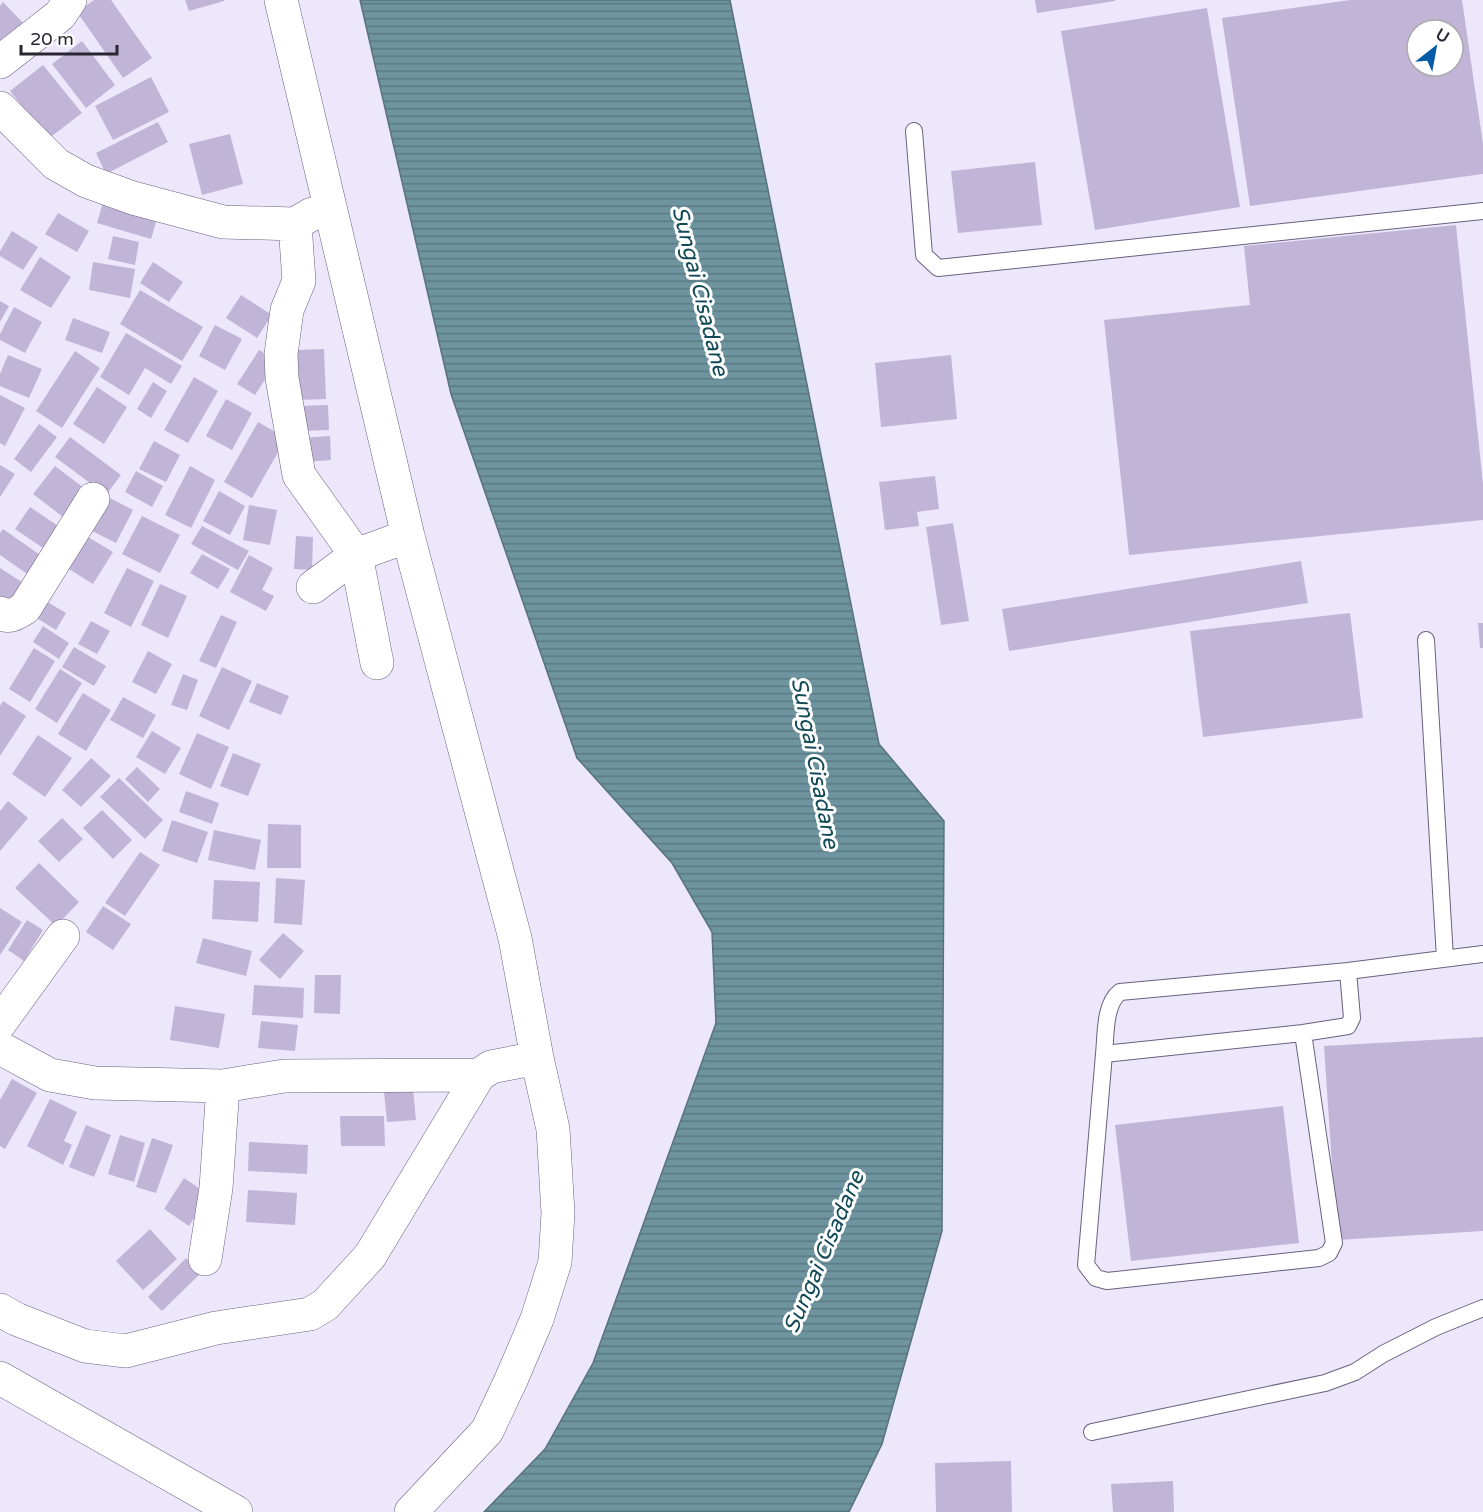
<svg xmlns="http://www.w3.org/2000/svg" width="1483" height="1512" viewBox="0 0 1483 1512" font-family="'Varela Round',sans-serif">
	<defs>
		<pattern id="water-rules" width="6" height="5" patternUnits="userSpaceOnUse" patternTransform="scale(1.5)"><rect width="6" height="5" fill="#6e949f"/><path d="M0 2.5h6" fill="none" stroke="#5a7982"/></pattern>
	</defs>
	<rect width="100%" height="100%" fill="#ede7fc"/>
	<path fill="url(#water-rules)" stroke="#59737e" stroke-width="1.5" d="M360,0H730L879,744L944,821L942,1231L882,1444L849,1512H484L545,1449L593,1363L716,1023L712,932L672,863L577,758L451,394Z"/>
	<path fill="#c0b5d7" fill-rule="evenodd" d="M94,0H111L152,58L123,78L77,12Z
		M185,0H224V1L189,11Z
		M1035,0H1115V1L1037,13Z
		M1350,0H1462L1483,144V174L1250,206L1222,18ZM1417,30H1453V66H1417Z
		M3,2L26,26L0,51V6Z
		M1207,8L1240,207L1095,230L1061,31Z
		M82,41L115,85L86,108L52,64Z
		M43,65L82,113L48,139L10,91Z
		M151,77L169,112L113,140L95,106Z
		M158,122L168,142L106,174L96,153Z
		M230,134L243,184L202,195L189,144Z
		M1035,162L1042,225L958,233L951,171Z
		M106,192L160,209L151,239L97,223Z
		M58,213L89,231L77,252L45,234Z
		M1456,225L1483,484V520L1129,555L1104,320L1250,305L1244,246Z
		M12,231L38,247L23,270L0,256V251Z
		M113,236L139,242L135,265L108,259Z
		M40,257L71,277L51,308L20,290Z
		M93,262L135,269L130,298L89,290Z
		M153,262L183,282L169,302L140,283Z
		M140,290L203,327L182,361L120,324Z
		M241,295L272,315L257,338L226,318Z
		M0,301L9,306L0,322Z
		M14,307L42,322L25,353L0,340V334Z
		M73,318L110,332L102,353L65,340Z
		M215,325L242,339L225,370L199,356Z
		M126,333L182,366L171,384L145,368L129,395L100,377Z
		M324,349L326,399L299,400L297,350Z
		M259,350L277,361L255,395L237,384Z
		M75,351L100,368L62,428L36,411Z
		M8,355L42,369L29,398L0,386V374Z
		M951,355L957,419L881,427L875,363Z
		M194,377L218,391L188,443L164,430Z
		M153,382L167,391L151,418L137,409Z
		M97,387L127,407L104,444L73,424Z
		M0,395L25,408L5,446L0,443Z
		M226,399L252,413L232,450L206,436Z
		M328,405L329,430L301,431L299,406Z
		M258,422L286,438L252,498L224,482Z
		M39,424L57,437L31,472L14,459Z
		M330,436L331,460L303,462L302,438Z
		M70,437L121,475L106,495L55,457Z
		M154,441L180,455L166,482L139,469Z
		M0,465L15,474L0,497Z
		M55,466L84,488L63,517L33,494Z
		M190,466L215,480L191,528L165,515Z
		M136,471L163,486L152,507L125,492Z
		M935,476L939,509L917,512L919,526L885,530L879,482Z
		M219,491L245,506L230,535L203,521Z
		M108,497L133,510L116,543L92,531Z
		M249,505L277,510L270,545L243,540Z
		M30,507L67,532L52,554L15,529Z
		M142,516L180,535L160,573L122,554Z
		M953,523L969,621L941,625L926,527Z
		M202,526L249,551L238,570L191,544Z
		M3,529L46,559L33,578L0,555V533Z
		M83,534L113,552L93,584L64,566Z
		M296,536L313,537L312,570L294,569Z
		M202,554L230,569L218,589L190,573Z
		M249,555L273,568L262,590L274,596L266,611L230,592Z
		M1301,561L1308,603L1009,651L1002,609Z
		M0,568L25,584L8,610L0,605Z
		M127,568L154,581L131,627L104,613Z
		M160,584L187,596L168,638L141,625Z
		M39,597L66,613L56,630L30,614Z
		M1350,613L1363,718L1203,737L1190,631Z
		M221,615L237,622L216,668L199,661Z
		M91,621L110,631L97,654L78,644Z
		M1478,623H1483V648H1480Z
		M43,626L69,643L59,659L33,642Z
		M74,647L106,666L94,686L62,667Z
		M34,648L55,661L30,702L9,689Z
		M148,651L172,664L156,694L132,682Z
		M222,667L252,681L229,730L199,716Z
		M60,669L82,683L57,723L35,709Z
		M183,674L198,680L187,710L171,705Z
		M257,683L289,696L281,715L249,702Z
		M83,693L111,710L86,751L58,734Z
		M123,697L156,715L143,738L110,720Z
		M3,701L26,716L0,756V706Z
		M152,731L181,748L165,774L136,757Z
		M197,733L229,747L211,789L179,774Z
		M38,735L72,758L45,797L12,774Z
		M233,753L261,764L248,796L220,786Z
		M91,758L111,776L81,807L62,790Z
		M137,767L160,789L148,802L125,779Z
		M119,778L163,820L145,839L100,797Z
		M186,791L219,803L212,824L179,812Z
		M8,801L28,818L0,851V811Z
		M102,810L132,840L113,859L83,828Z
		M62,818L83,839L59,862L38,841Z
		M172,820L208,832L197,863L162,851Z
		M268,824L301,825V868H267Z
		M214,830L261,840L255,870L208,860Z
		M140,852L160,865L125,916L105,903Z
		M39,863L79,902L56,926L15,888Z
		M276,878L305,880L302,925L274,923Z
		M214,880L260,882L258,922L212,919Z
		M103,906L131,924L113,950L86,932Z
		M0,908L22,922L0,955Z
		M27,920L43,930L24,961L8,950Z
		M283,933L304,951L280,979L259,960Z
		M203,938L252,951L246,976L196,963Z
		M315,975H341L340,1014L314,1013Z
		M254,985L304,988L303,1018L252,1015Z
		M175,1006L225,1014L219,1048L170,1040Z
		M261,1021L298,1025L295,1051L258,1048Z
		M1483,1037V1231L1337,1240L1324,1046Z
		M12,1079L37,1093L5,1149L0,1146V1100Z
		M412,1079L416,1120L387,1122L383,1082Z
		M50,1099L77,1112L64,1141L72,1145L63,1165L27,1146Z
		M1283,1106L1299,1243L1131,1261L1115,1125Z
		M340,1116H384L385,1146H341Z
		M86,1125L111,1135L94,1177L69,1167Z
		M120,1135L145,1143L134,1182L108,1174Z
		M152,1138L173,1145L156,1193L136,1187Z
		M249,1142L308,1145L307,1174L248,1171Z
		M184,1178L209,1195L189,1226L164,1209Z
		M248,1190L297,1193L295,1225L246,1222Z
		M150,1229L177,1259L143,1290L116,1261Z
		M186,1258L201,1273L162,1311L148,1297Z
		M1011,1461L1012,1512H936L935,1463Z
		M1173,1481L1174,1512H1113L1111,1484Z"/>
	<g fill="none" stroke-linecap="round" stroke-linejoin="round">
		<defs>
			<path id="lane" d="M914,131L924,255L938,268L1483,211
				M1426,640L1445,958
				M1348,971L1352,1018L1348,1026L1303,1033L1104,1054C1106,1036 1104,1004 1120,992L1348,971L1483,954
				M1104,1054L1086,1265L1096,1278L1107,1281L1319,1258L1329,1253L1334,1243L1303,1033
				M1092,1432L1325,1383L1355,1372L1383,1354L1436,1327L1483,1308"/>
			<path id="street" d="M281,0L408,536L515,938L537,1058L553,1129L558,1213L555,1262L537,1319L511,1380L487,1431L411,1512
				M0,62L60,15L70,0
				M0,108L56,164L86,181L133,198L223,222L295,224L312,214
				M295,224L299,281L287,310L281,354L282,378L299,475L356,555L377,663
				M313,587L356,555L408,536
				M0,613C9,619 17,613 25,608L93,499
				M0,1023L63,936
				M0,1048L50,1075L95,1083L223,1086L284,1076L479,1075L491,1067L537,1058
				M205,1259L216,1188L223,1086
				M0,1310L16,1319L85,1346L126,1351L216,1328L310,1314L325,1305L370,1256L479,1075
				M0,1378L236,1512"/>
		</defs>
		<use href="#lane" stroke="#6a607f" stroke-width="18"/>
		<use href="#street" stroke="#6a607f" stroke-width="34"/>
		<use href="#lane" stroke="#fff" stroke-width="16"/>
		<use href="#street" stroke="#fff" stroke-width="33"/>
	</g>
	<g text-anchor="middle" dominant-baseline="central" stroke-width="6" stroke-linejoin="round" paint-order="stroke">
		<g font-size="22" font-style="italic" fill="#134a58" stroke="#fff">
			<text transform="translate(700 291) rotate(76)">Sungai Cisadane</text>
			<text transform="translate(815 763) rotate(79)">Sungai Cisadane</text>
			<text transform="translate(824 1252) rotate(-67)">Sungai Cisadane</text>
		</g>
	</g>
	<g transform="translate(1435 48) rotate(31)"><circle r="28" fill="#ffffff" stroke="#a9a8ad" stroke-width="1.5"/>
	<path d="M0-4.5L10 22L0 15L-10 22Z" fill="#065ba9"/>
	<text y="-9" font-size="16" font-weight="bold" text-anchor="middle" fill="#292532">U</text>
	</g>
	<path d="M21 45v9h96v-9" fill="none" stroke="#292532" stroke-width="3"/>
	<text x="30" y="45" font-size="18" fill="#292532" stroke="#ffffff" stroke-width="4.5" paint-order="stroke">20 m</text>
</svg>
